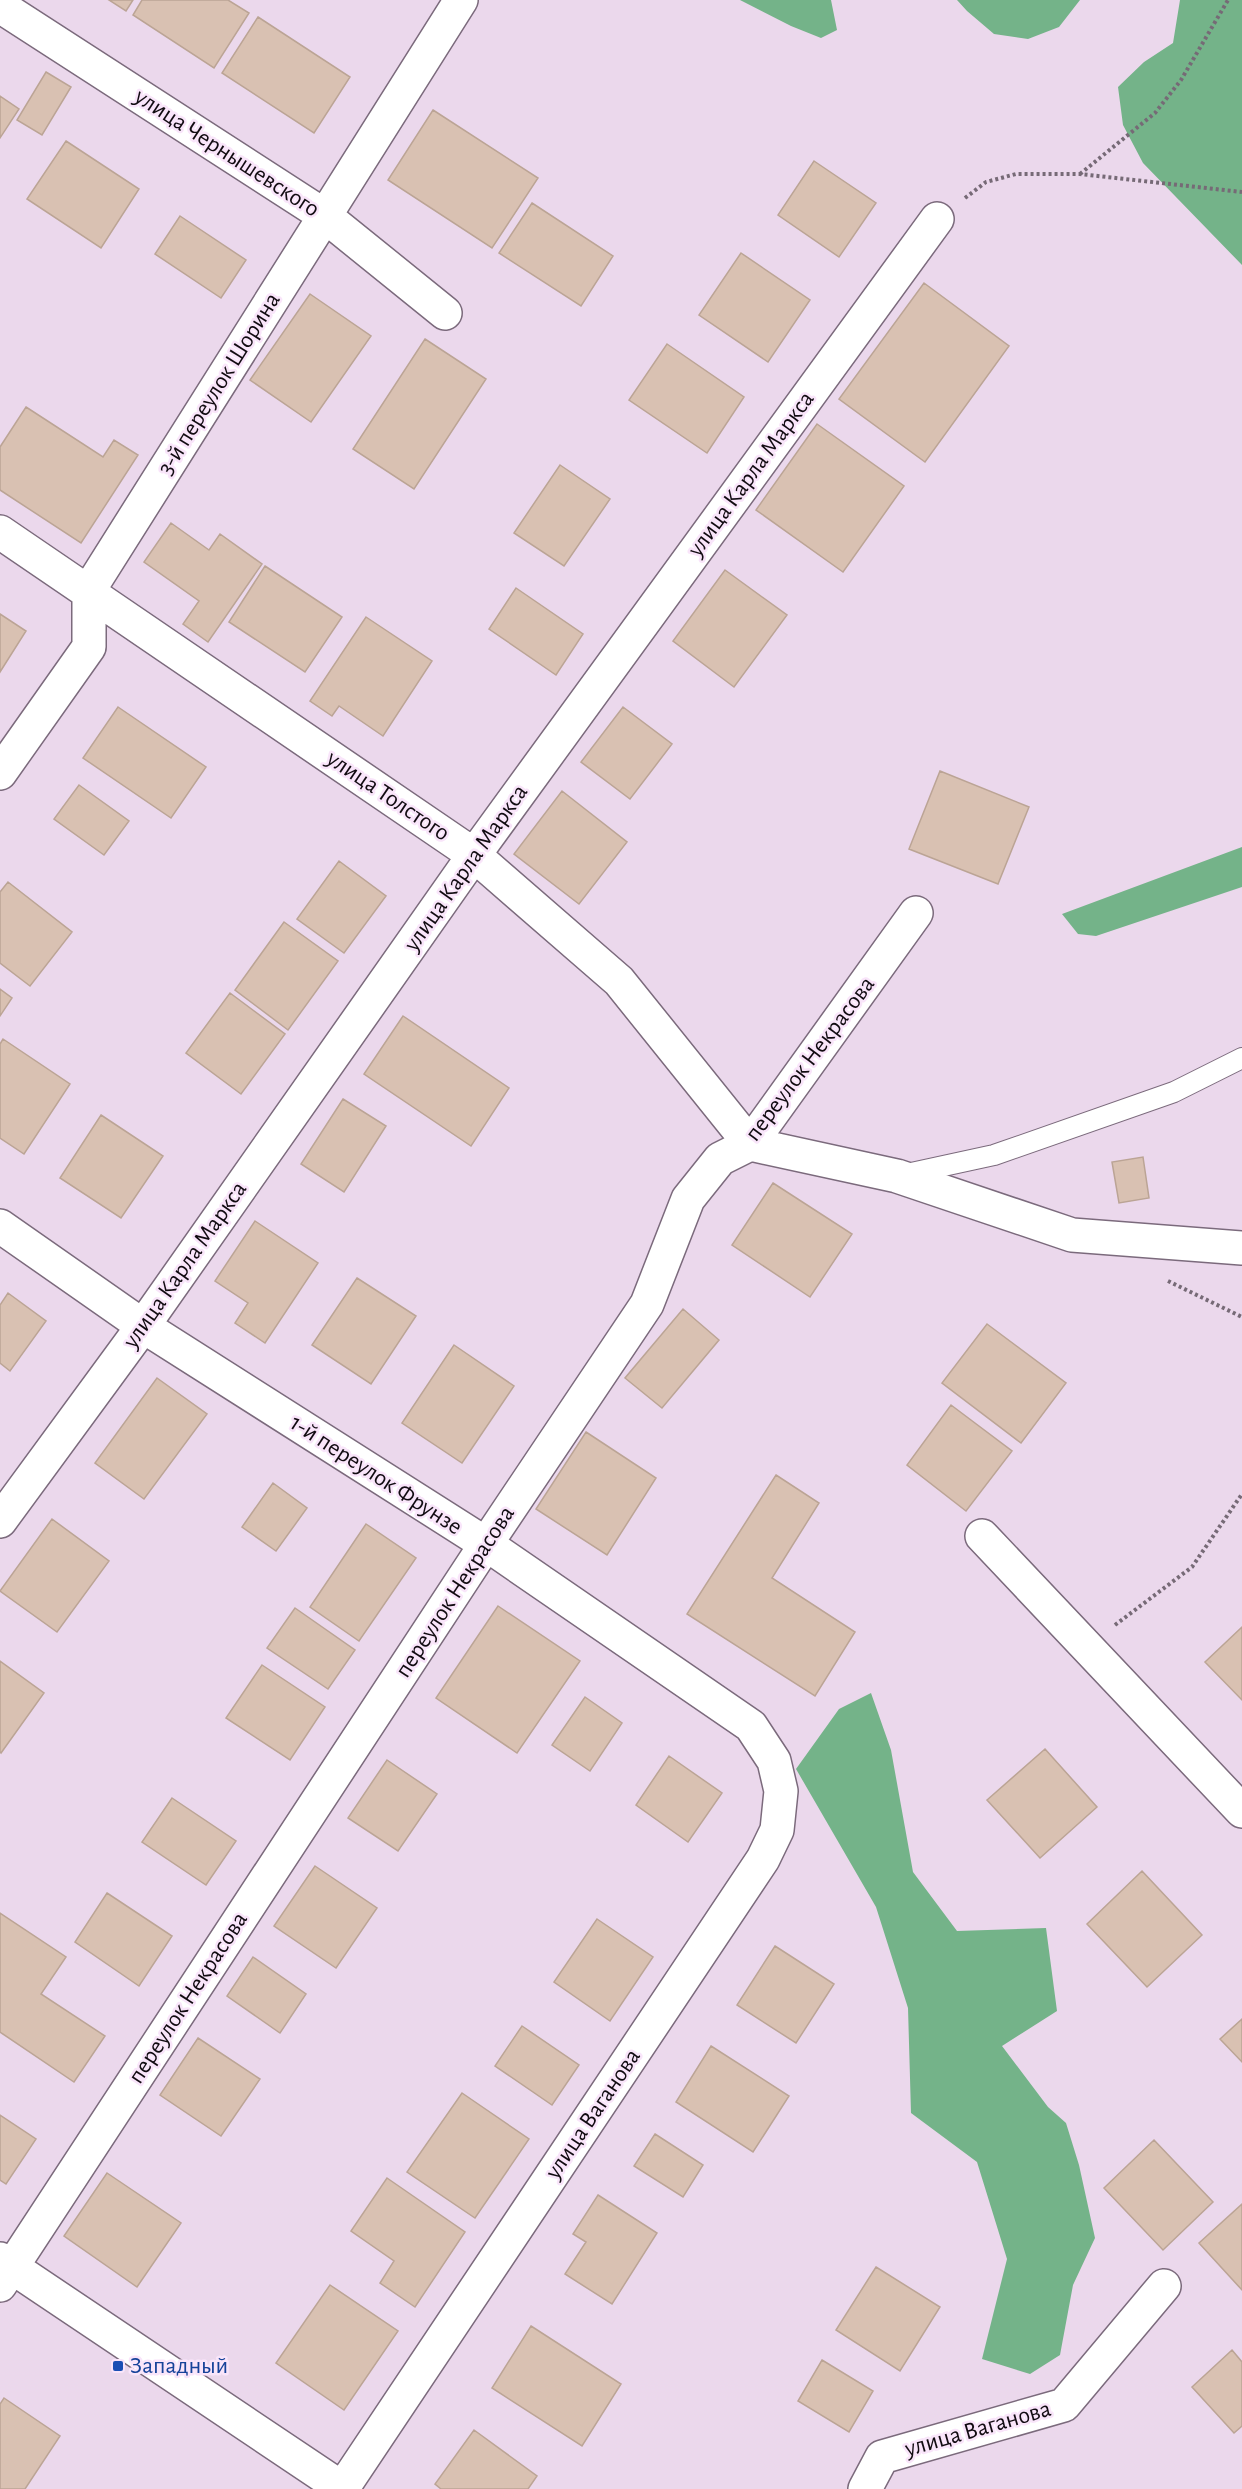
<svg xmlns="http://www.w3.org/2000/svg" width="1242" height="2489" viewBox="0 0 1242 2489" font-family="'Alegreya Sans',sans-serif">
	<rect width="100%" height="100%" fill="#ebd8ec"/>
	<path fill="#74b389" d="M740,0H831L837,30L821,38L791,26Z
		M957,0H1080L1059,27L1028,39L994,34L967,11Z
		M1180,0H1242V265L1143,163L1123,125L1118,87L1144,62L1173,43Z
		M1242,847V887L1096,936L1078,934L1062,914Z
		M871,1693L891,1750L913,1872L957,1931L1046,1928L1057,2011L1002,2046L1048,2107L1066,2123L1079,2165L1095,2238L1073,2285L1060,2355L1030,2374L982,2359L1007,2259L977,2162L911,2113L908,2008L876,1907L796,1769L839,1709Z"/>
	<path fill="#d9c1b2" stroke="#bba495" stroke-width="1.5" d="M109,0H133L126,11Z
		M142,0H228L249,13L214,68L133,15Z
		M258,17L350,77L314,133L222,73Z
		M46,72L71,87L42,135L17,120Z
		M0,96L19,109L0,138Z
		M433,110L538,178L492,248L388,180Z
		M66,141L139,189L101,248L27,199Z
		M814,161L876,203L839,257L778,215Z
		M532,203L613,256L581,306L499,253Z
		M180,216L246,260L221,298L155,254Z
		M741,253L810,300L768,362L699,315Z
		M924,283L1009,346L925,462L839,399Z
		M310,294L371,336L311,422L250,380Z
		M425,339L486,379L414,489L353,449Z
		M667,344L744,397L707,453L629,400Z
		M26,407L103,457L114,440L138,455L81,543L0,490V447Z
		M817,424L904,486L843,572L756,510Z
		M560,465L610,499L564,566L514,533Z
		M171,523L209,550L220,534L262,564L208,642L183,624L199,601L144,562Z
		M265,566L342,617L305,672L229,622Z
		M725,570L787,615L734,687L673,641Z
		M516,588L583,634L556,675L489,629Z
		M0,614L26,631L0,672Z
		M366,617L432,661L383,736L339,706L332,716L310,701Z
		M118,707L206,767L171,818L83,758Z
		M623,707L672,744L630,799L581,762Z
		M940,771L1029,807L998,884L909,849Z
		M79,785L129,821L104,855L54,819Z
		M562,791L627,842L579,904L514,854Z
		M339,861L386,896L344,953L297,919Z
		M8,882L72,932L30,986L0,963V892Z
		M284,922L338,961L288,1030L235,990Z
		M0,989L12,998L0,1016Z
		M230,993L285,1034L241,1094L186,1053Z
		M403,1016L509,1088L471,1146L364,1074Z
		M3,1039L70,1084L24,1154L0,1138V1044Z
		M343,1099L386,1126L344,1192L301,1164Z
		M101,1115L163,1156L121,1218L60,1178Z
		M1143,1157L1149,1198L1119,1203L1112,1162Z
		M773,1183L852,1234L810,1297L732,1245Z
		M255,1221L318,1263L265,1343L235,1323L248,1303L215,1281Z
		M357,1278L416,1316L371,1384L312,1345Z
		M8,1293L46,1321L10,1371L0,1363V1305Z
		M683,1309L719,1340L662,1408L625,1378Z
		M987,1324L1066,1383L1021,1443L942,1383Z
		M454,1345L514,1386L462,1463L402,1423Z
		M157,1378L207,1414L144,1499L95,1463Z
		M951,1405L1012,1451L966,1511L907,1465Z
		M586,1432L656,1478L607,1555L536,1509Z
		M776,1475L819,1503L772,1578L855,1632L815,1696L687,1614Z
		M273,1483L307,1508L276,1551L242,1527Z
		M52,1519L109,1561L57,1632L0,1591Z
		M366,1524L416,1558L359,1641L310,1607Z
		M498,1606L580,1661L517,1753L436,1698Z
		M295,1608L355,1650L328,1689L267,1648Z
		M1242,1627V1700L1205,1662Z
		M0,1661L44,1693L1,1753L0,1752Z
		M262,1665L325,1707L290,1760L226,1718Z
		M585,1697L622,1723L590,1771L552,1745Z
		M1045,1749L1097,1807L1040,1858L987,1800Z
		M669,1756L722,1793L688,1842L636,1805Z
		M387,1760L437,1794L398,1851L348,1818Z
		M172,1798L236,1841L206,1885L142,1842Z
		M315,1866L377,1908L336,1968L274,1926Z
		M1142,1871L1202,1935L1147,1987L1087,1924Z
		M107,1893L172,1936L139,1986L75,1942Z
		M0,1913L66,1957L41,1994L105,2036L74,2082L0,2032Z
		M597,1919L653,1957L610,2021L554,1982Z
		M775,1946L834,1984L796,2043L737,2005Z
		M253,1957L306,1994L280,2033L227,1996Z
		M1242,2019V2062L1220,2039Z
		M522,2026L579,2065L552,2105L495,2066Z
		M198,2038L260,2079L221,2136L160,2095Z
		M711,2046L789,2096L753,2152L676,2102Z
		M462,2093L529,2139L475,2218L407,2172Z
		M0,2115L36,2139L6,2184L0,2180Z
		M655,2134L703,2165L683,2197L634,2166Z
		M1154,2140L1213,2202L1163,2250L1104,2188Z
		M107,2173L181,2223L137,2287L64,2236Z
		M387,2178L465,2232L415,2307L380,2283L394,2261L351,2231Z
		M598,2195L657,2233L612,2304L565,2274L586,2242L573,2234Z
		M1242,2204V2290L1199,2243Z
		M876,2267L940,2307L900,2371L836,2330Z
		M330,2285L398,2331L344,2410L276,2363Z
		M531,2326L621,2384L582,2446L492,2388Z
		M1232,2350L1242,2362V2426L1234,2433L1192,2387Z
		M822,2360L873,2391L849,2432L798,2401Z
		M4,2398L60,2436L25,2489H0V2404Z
		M474,2430L537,2476L528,2489H441L435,2484Z"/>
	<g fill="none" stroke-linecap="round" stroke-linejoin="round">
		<defs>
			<path id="lane" d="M902,1175L994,1155L1174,1092L1242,1058"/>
			<path id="street" d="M0,6L325,216L445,313
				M0,532L474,855L619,981L750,1144L897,1176L1072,1235L1242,1248
				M0,773L89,647V590L461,0
				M0,1226L143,1326L486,1544L751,1726L774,1761L781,1791L777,1830L763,1859L342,2489
				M0,1521L143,1326L474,855L937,219
				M982,1536L1242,1811
				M0,2259L343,2489
				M0,2285L486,1544L647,1304L688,1199L720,1159L750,1144L916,913
				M865,2489L882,2457L1064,2405L1164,2286"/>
		</defs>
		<use href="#lane" stroke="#7b6a7c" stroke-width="22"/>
		<use href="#street" stroke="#7b6a7c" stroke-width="36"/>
		<path stroke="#766a76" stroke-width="4" stroke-dasharray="3 3" stroke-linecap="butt" d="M1080,174L1155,113L1181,80L1228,0
			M965,198L986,182L1016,174H1080L1242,192
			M1168,1281L1242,1317
			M1115,1625L1192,1567L1242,1494"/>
		<use href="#lane" stroke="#fff" stroke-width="20"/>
		<use href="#street" stroke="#fff" stroke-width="33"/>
	</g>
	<rect fill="#1a4fb4" stroke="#f9e5fa" stroke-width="2" x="112" y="2360" width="12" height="12" rx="3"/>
	<g text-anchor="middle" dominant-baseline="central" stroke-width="5" stroke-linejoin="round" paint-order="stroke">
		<g font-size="24" fill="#110b11" stroke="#f9e5fa">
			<text transform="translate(227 153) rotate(33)">улица Чернышевского</text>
			<text transform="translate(219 384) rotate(-58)">3-й переулок Шорина</text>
			<text transform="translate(751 474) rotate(-54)">улица Карла Маркса</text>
			<text transform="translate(388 796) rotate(34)">улица Толстого</text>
			<text transform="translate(466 868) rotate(-55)">улица Карла Маркса</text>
			<text transform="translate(810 1059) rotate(-53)">переулок Некрасова</text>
			<text transform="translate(185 1265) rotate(-55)">улица Карла Маркса</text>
			<text transform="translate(376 1475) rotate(33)">1-й переулок Фрунзе</text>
			<text transform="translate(455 1592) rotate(-57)">переулок Некрасова</text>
			<text transform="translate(188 1998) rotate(-57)">переулок Некрасова</text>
			<text transform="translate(593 2114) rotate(-56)">улица Ваганова</text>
			<text transform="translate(978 2429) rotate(-16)">улица Ваганова</text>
		</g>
		<g font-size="24" fill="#164399" stroke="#f9e5fa" text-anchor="start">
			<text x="130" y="2366">Западный</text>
		</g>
	</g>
</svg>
